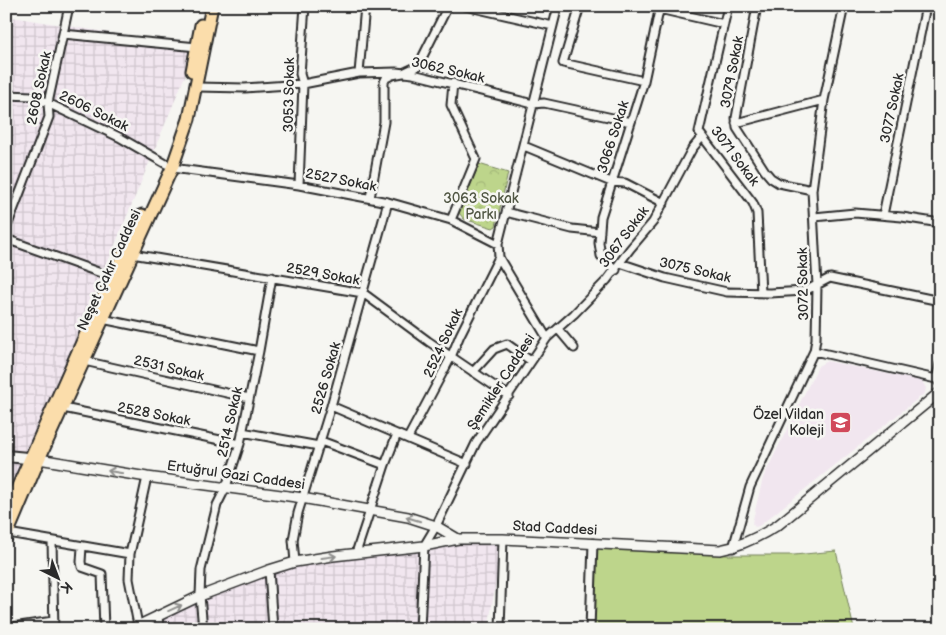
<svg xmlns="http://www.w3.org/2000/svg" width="946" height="635" viewBox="0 0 946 635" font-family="'Balsamiq Sans',sans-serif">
	<defs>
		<pattern id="industrial-grid" width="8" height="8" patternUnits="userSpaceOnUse" patternTransform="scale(1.25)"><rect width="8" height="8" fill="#f1e6ef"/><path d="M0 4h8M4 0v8" fill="none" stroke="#cfc5cd"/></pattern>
		<pattern id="park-crowns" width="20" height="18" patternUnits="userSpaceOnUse" patternTransform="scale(1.25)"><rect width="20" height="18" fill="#bdd58b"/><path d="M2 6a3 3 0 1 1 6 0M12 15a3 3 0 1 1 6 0" fill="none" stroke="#a3b778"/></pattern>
	</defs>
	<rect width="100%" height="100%" fill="#f6f6f2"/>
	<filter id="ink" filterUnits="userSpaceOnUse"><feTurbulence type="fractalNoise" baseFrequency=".02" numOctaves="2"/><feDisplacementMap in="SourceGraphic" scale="10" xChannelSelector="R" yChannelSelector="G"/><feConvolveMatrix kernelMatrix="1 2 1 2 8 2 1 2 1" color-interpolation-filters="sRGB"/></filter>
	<g filter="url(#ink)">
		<path fill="#f1e6ef" d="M827,361L922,381L926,388L925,393L759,526L755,527L752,523L763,478L818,366Z"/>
		<path fill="url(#industrial-grid)" d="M6,16L197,47L6,508Z
			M503,539L488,629H113L295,562Z"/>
		<path fill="url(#park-crowns)" stroke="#74805b" d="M479,164L508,173L496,226L493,228L464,219L459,213Z"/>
		<path fill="#bdd58b" stroke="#74805b" d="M593,543L727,555H794L836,551L854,629H591Z"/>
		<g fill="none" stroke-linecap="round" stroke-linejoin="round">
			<defs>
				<path id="minor" d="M465,6L553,26
					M580,6L563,63L644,81
					M728,6L699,132L753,203L757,213L761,293
					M757,6L736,118L737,128L765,171L771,178L779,183L812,190
					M659,9L724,24
					M63,34L197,47
					M359,73L365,6
					M197,87L245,88L303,84L359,73L396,72L413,74L533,104L544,103L631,122
					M6,95L33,96L119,137L166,164
					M736,123L824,100
					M524,146L611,182L625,183L664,203
					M172,168L299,185L388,202L451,220L498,244
					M299,185L303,84L300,74L305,6
					M370,198L384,122V82L386,78L392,75L403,73L418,66L448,6
					M506,212L572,229L600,232
					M883,215L926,6
					M814,217L855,213L902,217L940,223
					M451,220L476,159L451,105L453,83
					M6,229L49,117L48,103L69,6
					M6,239L112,277
					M132,254L363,293L428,341L509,396
					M620,263L665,278L727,292L770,293L805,291L830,278L940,301
					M616,270L601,256L599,243L601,217L644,81L660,6
					M102,319L259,351
					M558,329L574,348
					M547,338L574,314L607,280L630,249L653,222L692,149L702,137
					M814,351L936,379
					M84,361L249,398
					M940,364L936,379L940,383
					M473,372L494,349L507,344L531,361
					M331,406L467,464
					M63,408L240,444
					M242,432L319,446
					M408,438L451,357L460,335L499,257
					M321,441L385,465
					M8,533L130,554
					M52,541L54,629
					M82,547L81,562L82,567L102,574L104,629
					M733,548L750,487L814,351L816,339L817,286L812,190L824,100L844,6
					M356,553L385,465L397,434
					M295,562L293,540L298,513L331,406L388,202
					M269,570L273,629
					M158,615L159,629
					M138,625L129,579L130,554L147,477
					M6,628L53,621
					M203,629L200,596L201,570L217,505L226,487L240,444L259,351L272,277
					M420,629L424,546L436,526L476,443L547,338L501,261L499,257L498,244L558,6
					M500,629L503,539
					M590,629L593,543"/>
				<path id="tertiary" d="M39,459L147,477L296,497L408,517L436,526L458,539
					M131,629L200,596L269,570L295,562L333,556L424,546L458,539H503L720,550C741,546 759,537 778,525L940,392"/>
				<path id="secondary" d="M6,456L38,459"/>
				<path id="primary" d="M192,71L201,25
					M6,513L88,329L142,215
					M6,537L39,459L172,168L189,119L212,6"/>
			</defs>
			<use href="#minor" stroke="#2b2b2b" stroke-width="11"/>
			<use href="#tertiary" stroke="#2b2b2b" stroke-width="12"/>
			<use href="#secondary" stroke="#2b2b2b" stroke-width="14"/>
			<use href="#primary" stroke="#2b2b2b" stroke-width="15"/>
			<use href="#minor" stroke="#f6f6f2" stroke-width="7"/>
			<use href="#tertiary" stroke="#f6f6f2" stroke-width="9"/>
			<use href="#secondary" stroke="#f6f6f2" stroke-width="10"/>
			<use href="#primary" stroke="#fbddab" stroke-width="11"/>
		</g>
		<defs><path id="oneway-shaft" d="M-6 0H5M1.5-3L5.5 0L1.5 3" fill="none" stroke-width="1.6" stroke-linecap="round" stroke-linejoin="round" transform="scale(1.25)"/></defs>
		<g stroke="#90908e">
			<use href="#oneway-shaft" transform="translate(115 472) rotate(-171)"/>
			<use href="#oneway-shaft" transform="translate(413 519) rotate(-163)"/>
			<use href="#oneway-shaft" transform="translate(329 557) rotate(-8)"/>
			<use href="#oneway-shaft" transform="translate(175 608) rotate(-24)"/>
		</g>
	</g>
	<defs>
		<symbol id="school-square" viewBox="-11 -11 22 22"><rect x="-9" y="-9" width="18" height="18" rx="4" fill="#d1495b" stroke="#f6f6f2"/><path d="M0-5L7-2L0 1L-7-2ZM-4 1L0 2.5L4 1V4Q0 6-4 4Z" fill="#fff"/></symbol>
	</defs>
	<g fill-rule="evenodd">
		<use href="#school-square" x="828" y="410" width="25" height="25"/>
	</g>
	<g text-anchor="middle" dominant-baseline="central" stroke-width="5" stroke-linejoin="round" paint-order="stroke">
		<g font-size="14" fill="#2b2b2b" stroke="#f6f6f2">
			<text transform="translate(448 70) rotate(13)">3062 Sokak</text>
			<text transform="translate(732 72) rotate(-79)">3079 Sokak</text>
			<text transform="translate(39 88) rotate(-78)">2608 Sokak</text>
			<text transform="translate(289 95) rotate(-89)">3053 Sokak</text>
			<text transform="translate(892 108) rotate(-78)">3077 Sokak</text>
			<text transform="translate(94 111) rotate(26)">2606 Sokak</text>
			<text transform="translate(613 137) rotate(-72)">3066 Sokak</text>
			<text transform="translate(735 156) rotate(53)">3071 Sokak</text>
			<text transform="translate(341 180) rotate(11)">2527 Sokak</text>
			<text transform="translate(624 237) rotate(-53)">3067 Sokak</text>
			<text transform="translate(109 270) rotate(-65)">Neşet Çakır Caddesi</text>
			<text transform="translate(695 270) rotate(13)">3075 Sokak</text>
			<text transform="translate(323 274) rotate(10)">2529 Sokak</text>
			<text transform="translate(803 284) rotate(-91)">3072 Sokak</text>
			<text transform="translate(443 343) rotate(-65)">2524 Sokak</text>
			<text transform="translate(169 368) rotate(13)">2531 Sokak</text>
			<text transform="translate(326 378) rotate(-74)">2526 Sokak</text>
			<text transform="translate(501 382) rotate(-57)">Şemikler Caddesi</text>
			<text transform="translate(154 414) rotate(11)">2528 Sokak</text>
			<text transform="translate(230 422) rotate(-77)">2514 Sokak</text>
			<text transform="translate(236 475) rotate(8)">Ertuğrul Gazi Caddesi</text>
			<text transform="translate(555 528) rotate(3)">Stad Caddesi</text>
		</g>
		<g font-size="14" fill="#505643" stroke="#f6f6f2">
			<text x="481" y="198">3063 Sokak<tspan x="481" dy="16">Parkı</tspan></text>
		</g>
		<g font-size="14" fill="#2b2b2b" stroke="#f6f6f2" text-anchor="end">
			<text x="824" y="414">Özel Vildan<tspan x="824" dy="16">Koleji</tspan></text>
		</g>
	</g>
	<rect width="946" height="635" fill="none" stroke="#f6f6f2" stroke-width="25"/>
	<rect x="12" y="12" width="921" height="610" fill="none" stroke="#2b2b2b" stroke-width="2" filter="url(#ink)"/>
	<g transform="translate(58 578) rotate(138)" stroke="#f6f6f2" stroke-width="4" paint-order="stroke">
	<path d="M0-4L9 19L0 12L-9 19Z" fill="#2b2b2b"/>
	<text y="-8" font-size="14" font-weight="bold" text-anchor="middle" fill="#2b2b2b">K</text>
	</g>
</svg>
